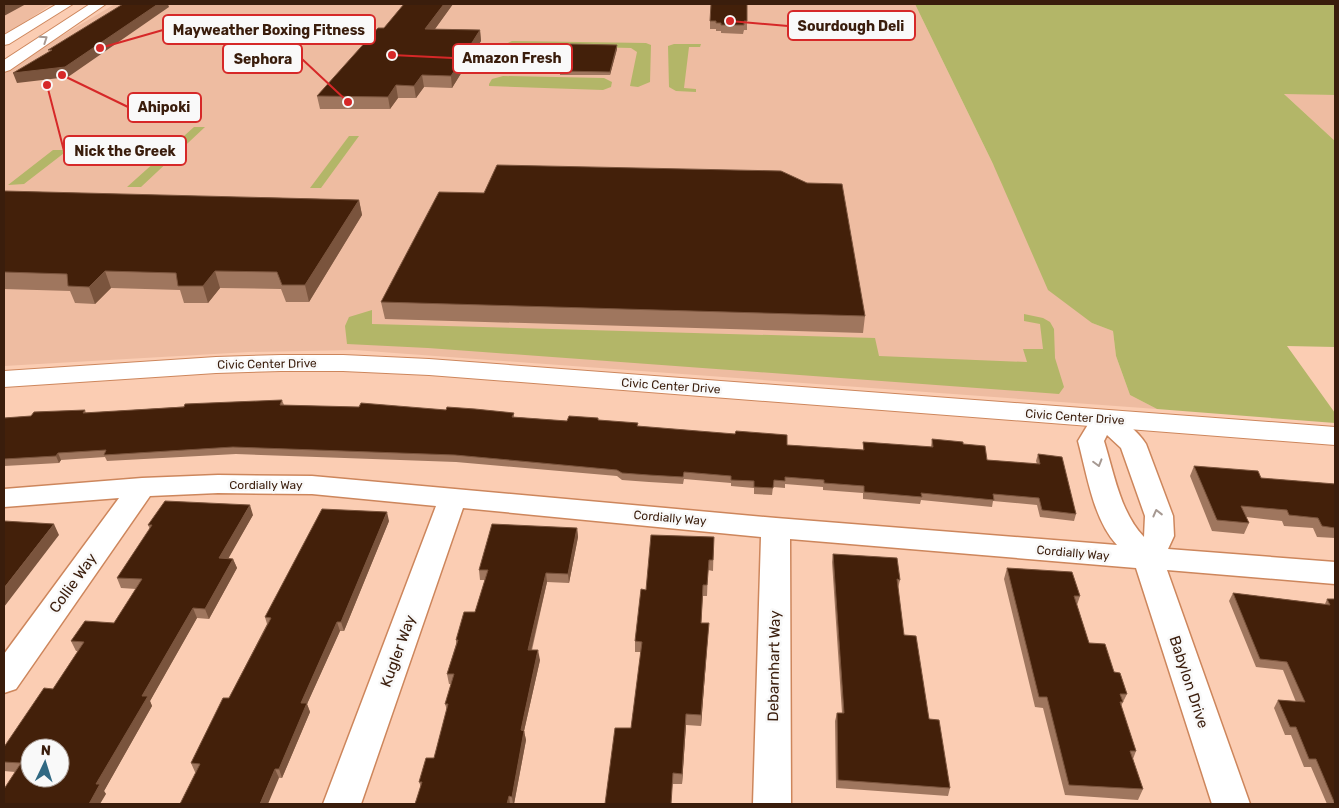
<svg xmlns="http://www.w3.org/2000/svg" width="1339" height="808" viewBox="0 0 1339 808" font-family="Rubik,sans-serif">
	<rect width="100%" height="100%" fill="#fbcdb3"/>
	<path fill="#eebca1" d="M4,4H52L4,36Z
		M115,4H915L993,164L1092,323L1113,331L1116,356L1130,395L1157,409L354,350L249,352L4,366V73L36,51Z
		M1283,93L1335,95V141Z"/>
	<path fill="#b3b668" d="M915,4H1335V95L1284,94L1335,141V347L1287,346L1335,413V423L1157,409L1130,395L1116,356L1113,331L1092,323L1048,290L993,164Z
		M512,41L646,43L651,45L650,82L638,87L630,86L637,52L631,48L503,45Z
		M674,44H701L700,47H689L684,88L696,89V92L676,91L669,87L668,46Z
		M503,76L604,78L612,82L611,87L603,90L489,86V84L492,79Z
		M194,127H205L141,187H127Z
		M349,136H359L321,188H310Z
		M53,150H68L24,184L8,185Z
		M372,310V324L875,338L879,356L1027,362L1023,349H1043L1040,324L1024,321V314L1043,318L1050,322L1054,329L1055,358L1064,387L1059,394L428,348L347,344L345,326L349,317Z"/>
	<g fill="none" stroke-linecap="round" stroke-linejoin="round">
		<defs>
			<path id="street" d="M1104,411C1119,415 1138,431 1146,444L1173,516L1174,536L1168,549L1335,562V584L1167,570L1250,804H1212L1136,568L790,539L791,804H753L761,537L463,508L361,804H323L436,506L312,494L218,493L150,496L16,689L4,693V654L119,498L4,507V489L142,478L218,475L312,476L776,518L1117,545C1093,519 1087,474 1078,441L1095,413ZM1107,435L1121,448L1145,516L1144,537C1120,512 1114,473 1104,441Z"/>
			<path id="secondary" d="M57,4H73L9,44L4,45V35Z
				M90,4H106L10,70L4,72V60Z
				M281,355H343L429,359L1335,427V445L429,375L343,371H281L216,373L4,387V371L216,357Z"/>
		</defs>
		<use href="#street" stroke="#cd865c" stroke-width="3"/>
		<use href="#secondary" stroke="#cd865c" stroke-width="2"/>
		<use href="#street" fill="#fff" fill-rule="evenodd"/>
		<use href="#secondary" fill="#fff" fill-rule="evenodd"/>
	</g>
	<path fill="#9f765e" d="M404,4H453L435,29L480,30L481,41L452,88L424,87L416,98H398L390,109H320L317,96L384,28Z
		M710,21H747V30H744L743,34L721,33V31H716V29H710Z
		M617,49L610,75H560V71Z
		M4,191L359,200L362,215L309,302H286L281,289L220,288L208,303H184L180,290L111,288L95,304L75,303L70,291L4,289Z
		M484,193L865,316L863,333L385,319L381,302Z
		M282,400L284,405L446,410L514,413V417L567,421L598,420L638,426L787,445L863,450V442L931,447L932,439L963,444L987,460L1037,464L1036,461L1038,454L1076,514L1074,521L1040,517L1037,505L993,501L992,507L921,500L920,504L863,499V493L823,490V487L785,484V488L773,487L772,495L754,494V488L731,486V483L684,479L683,484L649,482L622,480L617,476L456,462L236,454L107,461L105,457L61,460L59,463L4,466V418L31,416L85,410L86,413Z
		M1194,466L1261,478L1335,484V538L1317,537L1313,528L1284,526L1282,521L1246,517L1249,523L1244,534L1212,531L1190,476Z
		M253,515L228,558L233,559L237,568L209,619L197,618L150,701L152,706L104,791L106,794L15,772L4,771V747L53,689L78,651H76L71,641L114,623L136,589L121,588L117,578L150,529L148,525Z
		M389,521L344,631H340L307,704L310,712L282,778L195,772L191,763L229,698L267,624L265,617Z
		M577,528L578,537L569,583L547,582L532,650L540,660L524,731L526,740L514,804H415L421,787L419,782L434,758L447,710L445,704L452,684H449L447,674L456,644V640L475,612L485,580H480L479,570Z
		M714,537L713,571L708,570L707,596H703L701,623L708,634L701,726L686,725L682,784H673L631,728L641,652H635V641L646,590Z
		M833,554L900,580L898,588L904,635L950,788L948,796L836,788L835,721L837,713H842L832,562Z
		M1007,568L1080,596L1077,605L1089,643L1114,672L1127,694L1121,706L1136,751L1133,759L1143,789L1138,800L1065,795L1043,708L1035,707L1004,579Z
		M1233,593L1325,604L1327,599H1335V804H1327L1311,767H1304L1291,735H1285L1274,708L1278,700L1296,702L1283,670L1256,667L1229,601Z"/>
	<path fill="#7a543d" d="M5,4H26L4,16V5Z
		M158,4H168L169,7L68,77L17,83L13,73Z
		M444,4H453L427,40L425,29Z
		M480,30L481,41L452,88L451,76Z
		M617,45V49L610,75V72Z
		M422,75L424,87L416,98L414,86Z
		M396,85L398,98L390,109L388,97Z
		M359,200L362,215L309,302L305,285Z
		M105,271L111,288L95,304L89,287Z
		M215,271L220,288L208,303L203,286Z
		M58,453L61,460L59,463L56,456Z
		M250,505L253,515L223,568L219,558Z
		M387,512L389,521L344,631L341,622Z
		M54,524L59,535L4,607V588Z
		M577,528L578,537L569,583L568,574Z
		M233,559L237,568L209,619L205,609Z
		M546,573L547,582L529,659L528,650Z
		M193,608L197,618L150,701L152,706L104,791L106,794L100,804H89L96,784L142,696Z
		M337,622L340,631L307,704L310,712L282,778L279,769L301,703Z
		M709,623L708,634L701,726V715Z
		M538,650L540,660L522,740L521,730Z
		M686,714V725L682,784V774Z
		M524,731L526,740L514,804H513L512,797Z
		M275,769L279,778L268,804H260Z
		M509,796L510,804H507Z"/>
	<path fill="#43200a" stroke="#7a543d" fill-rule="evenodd" d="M123,4H158L65,67L13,73L52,50H48Z
		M404,4H444L425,29L480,30L451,76L422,75L414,86L396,85L388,97L317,96L378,28H384Z
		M711,4H747V21H744V25H721V23H716V21H710Z
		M570,44L617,45L610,72L560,71Z
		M497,165L781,171L807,183L842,184L865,316L381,302L439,192L484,193Z
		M4,191L359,200L305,285H282L277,272L215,271L203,286H178L176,273L105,271L89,287L68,286L67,274L4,272Z
		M282,400L280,405L359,407L361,403L446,410L447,407L475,409L514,413L512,417L567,421L569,416L598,418V420L638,423L637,426L735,434L736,431L787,435V445L864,450L863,442L933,447L932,439L963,442V444L985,446L987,460L1040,464L1038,454L1062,457L1076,514L1042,510L1039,498L993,494L994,500L921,493L922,497L864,492V486L824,483V480L785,477V481L774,480L773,488L754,487V481L731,480V476L684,472L683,477L649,475L622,473L617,470L455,455L233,447L104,455L106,450L58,453L56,456L4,459V418L31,416L34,412L85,410L83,413L184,407L185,404Z
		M1194,466L1258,471L1261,478L1335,484V528L1322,526L1318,518L1289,515L1287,510L1241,506L1249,523L1217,520Z
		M165,501L250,505L219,558L233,559L205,609L193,608L142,696H148L96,784H100L89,804H4V789L21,763L4,762V747L44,688L53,689L84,642L71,641L85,621L114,623L142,579L117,578L152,525H148ZM30,748H60V778H30Z
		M322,509L387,512L341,622H337L301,703H307L279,769H275L260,804H180L200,764L191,763L223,698H229L271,618L265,617Z
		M4,521L54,524L4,588Z
		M492,524L577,528L568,574L546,573L528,650H538L521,730L524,731L512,797L509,796L507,804H415L422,782H419L426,758H434L448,704H445L454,674H447L458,640H456L464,612H475L488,570H479Z
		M651,535L714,537L713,560H709L707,585H703L701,623H709L701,715L686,714L682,774L673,773L671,804H605L615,728H631L642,642L635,641L641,589L646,590Z
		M833,554L897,558L900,580L897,579L904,635L916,636L929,719L939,720L950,788L838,780L837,713H844Z
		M1007,568L1072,572L1080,596H1074L1089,643L1105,644L1114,672L1120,673L1127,694H1120L1123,702H1120L1136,751H1130L1143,789L1069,785L1047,697H1039Z
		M1233,593L1330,605L1327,599H1335V804L1316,759H1309L1296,727H1290L1278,700L1305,702L1287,662L1260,659Z"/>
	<defs><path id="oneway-chevron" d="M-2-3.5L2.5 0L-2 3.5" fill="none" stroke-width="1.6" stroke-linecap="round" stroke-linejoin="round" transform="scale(1.25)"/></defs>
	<g stroke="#a69992">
		<use href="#oneway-chevron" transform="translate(44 39) rotate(-34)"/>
		<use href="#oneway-chevron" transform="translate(1098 463) rotate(74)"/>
		<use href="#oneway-chevron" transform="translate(1157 513) rotate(-104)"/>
	</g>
	<g text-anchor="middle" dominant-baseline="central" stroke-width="5" stroke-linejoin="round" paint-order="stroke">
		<g font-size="12" fill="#3a1d0c" stroke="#f9f9f9">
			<text transform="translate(267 364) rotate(-1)">Civic Center Drive</text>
			<text transform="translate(671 386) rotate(4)">Civic Center Drive</text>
			<text transform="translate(1075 417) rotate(4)">Civic Center Drive</text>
			<text x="266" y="485">Cordially Way</text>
			<text transform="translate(670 518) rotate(5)">Cordially Way</text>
			<text transform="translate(1073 553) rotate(5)">Cordially Way</text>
		</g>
		<g font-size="15" fill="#3a1d0c" stroke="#f9f9f9">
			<text transform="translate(73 583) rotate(-54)">Collie Way</text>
			<text transform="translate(398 651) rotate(-70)">Kugler Way</text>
			<text transform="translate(774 666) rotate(-89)">Debarnhart Way</text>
			<text transform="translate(1189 682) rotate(72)">Babylon Drive</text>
		</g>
	</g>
	<path fill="none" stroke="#d62828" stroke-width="2" d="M730 21L788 26M100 48L163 30M392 55L453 58M348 102L302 59M62 75L128 107M47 85L64 151"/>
	<g fill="#d62828" stroke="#f9f9f9" stroke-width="2">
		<circle cx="730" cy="21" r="5"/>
		<circle cx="100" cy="48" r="5"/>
		<circle cx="392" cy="55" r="5"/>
		<circle cx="348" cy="102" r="5"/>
		<circle cx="62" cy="75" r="5"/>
		<circle cx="47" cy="85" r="5"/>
	</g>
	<g fill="#f9f9f9" stroke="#d62828" stroke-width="2">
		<rect x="788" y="11" width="127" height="29" rx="5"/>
		<rect x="163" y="15" width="212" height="29" rx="5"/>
		<rect x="453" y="44" width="119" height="29" rx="5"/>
		<rect x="223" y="44" width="79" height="29" rx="5"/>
		<rect x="128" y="93" width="73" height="29" rx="5"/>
		<rect x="64" y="136" width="122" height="29" rx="5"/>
	</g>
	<g font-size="14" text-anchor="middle" font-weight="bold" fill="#3a1d0c">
		<text x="851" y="31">Sourdough Deli</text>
		<text x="269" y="35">Mayweather Boxing Fitness</text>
		<text x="512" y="63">Amazon Fresh</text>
		<text x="263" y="64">Sephora</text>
		<text x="164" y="112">Ahipoki</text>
		<text x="125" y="156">Nick the Greek</text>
	</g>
	<rect width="1339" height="808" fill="none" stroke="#3a1d0c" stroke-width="10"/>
	<g transform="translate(45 763) rotate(4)"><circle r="24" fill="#f9f9f9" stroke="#ada19a"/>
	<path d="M0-4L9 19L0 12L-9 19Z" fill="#316983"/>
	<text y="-8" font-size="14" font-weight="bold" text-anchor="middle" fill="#3a1d0c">N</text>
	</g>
</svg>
